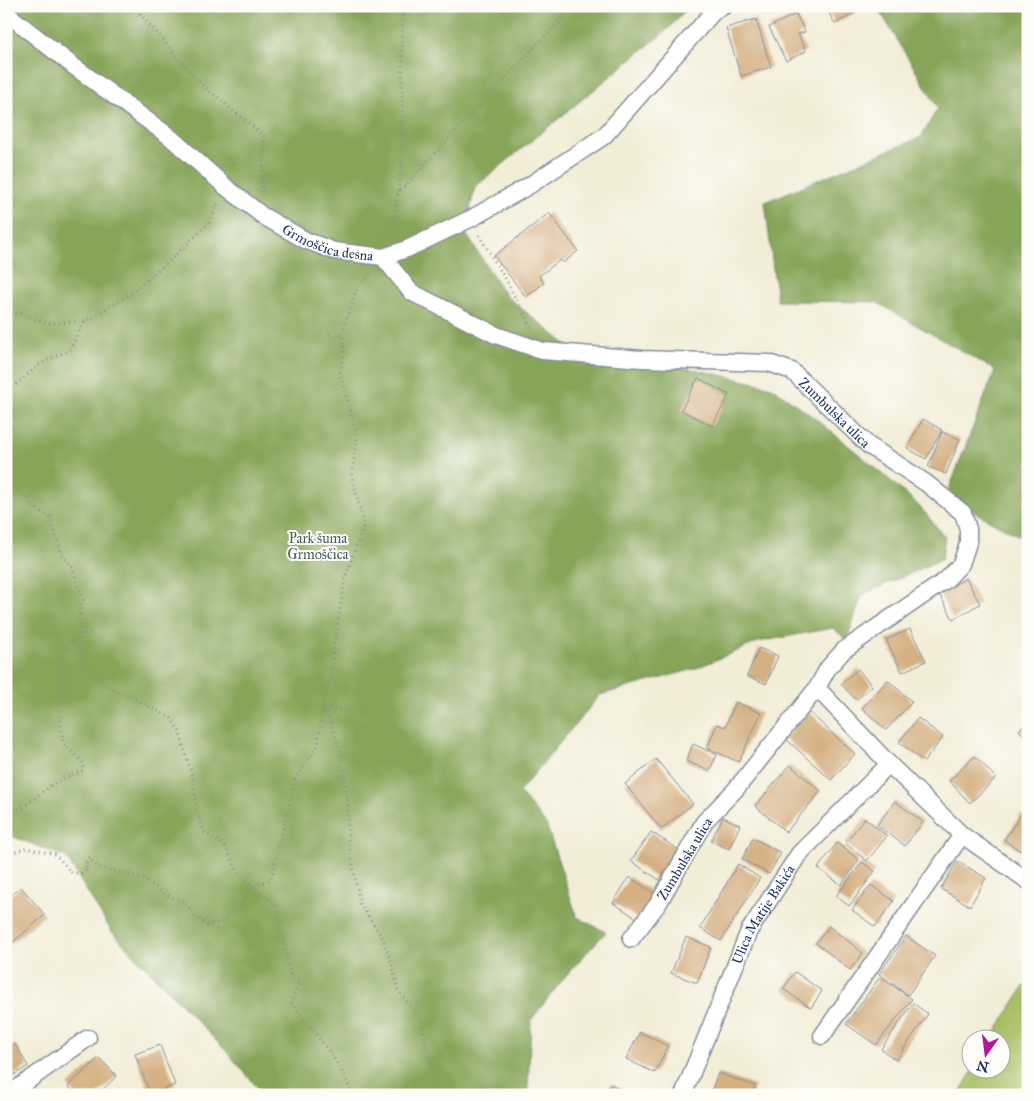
<svg xmlns="http://www.w3.org/2000/svg" width="1034" height="1101" viewBox="0 0 1034 1101" font-family="'IM FELL Great Primer',serif">
	<rect width="100%" height="100%" fill="#fdfcf7"/>
	<filter id="ink" filterUnits="userSpaceOnUse"><feTurbulence type="fractalNoise" baseFrequency=".02" numOctaves="2"/><feDisplacementMap in="SourceGraphic" scale="10" xChannelSelector="R" yChannelSelector="G"/><feConvolveMatrix kernelMatrix="1 2 1 2 8 2 1 2 1" color-interpolation-filters="sRGB"/></filter>
	<filter id="wash" filterUnits="userSpaceOnUse"><feTurbulence type="fractalNoise" baseFrequency=".0096" numOctaves="4" result="noise"/><feDisplacementMap in="SourceGraphic" scale="20" xChannelSelector="R" yChannelSelector="G"/><feGaussianBlur stdDeviation="1.12" result="paint"/><feColorMatrix in="noise" values="0 0 0 0 0 0 0 0 0 0 0 0 0 0 0 0 0 1.4 0 .05"/><feComposite in="paint" operator="in"/></filter>
	<g filter="url(#wash)">
		<rect width="100%" height="100%" fill="#f2edd7"/>
		<path fill="#a8be63" stroke="#627660" d="M1025,985L1028,987V1095H958L974,1069L1002,1068V1038H992Z"/>
		<path fill="#86a559" stroke="#506a5c" d="M6,6H689L667,30L475,187L465,232L506,296L572,349L703,371L772,387L816,419L884,475L921,508L945,537L942,559L862,595L847,640L833,628L758,642L694,669L600,695L519,792L546,824L577,917L606,932L568,973L531,1020L528,1088L525,1095H264L227,1052L112,932L66,857L6,834Z
			M877,6H1028V541L946,497L995,370L876,302L777,301L765,202L921,137L938,108Z"/>
		<g id="blocks">
			<path fill="#d4b083" d="M841,6H852L856,12L835,24L829,13Z
				M796,14L805,32L798,34L806,51L786,61L769,27Z
				M756,19L771,67L741,76L726,28Z
				M549,213L578,251L563,263L560,260L539,276L544,283L526,297L494,256Z
				M698,378L729,395L712,426L681,410Z
				M923,419L942,430L926,459L907,448Z
				M942,432L960,439L946,474L928,467Z
				M966,578L980,604L953,619L939,594Z
				M910,629L926,661L902,672L886,640Z
				M759,648L778,656L766,684L747,676Z
				M858,669L872,686L856,700L841,684Z
				M888,680L912,702L886,730L862,708Z
				M736,702L761,713L739,762L707,748L717,724L725,727Z
				M809,712L855,754L831,780L785,738Z
				M918,718L943,737L924,762L899,742Z
				M1028,722V740L1019,730Z
				M693,744L717,755L709,771L686,761Z
				M975,756L996,778L970,803L949,781Z
				M656,759L693,804L661,829L625,784Z
				M790,765L821,791L786,832L755,806Z
				M895,801L923,822L905,846L877,825Z
				M1021,814L1028,819V856L1004,840Z
				M723,817L740,825L729,849L711,841Z
				M865,818L887,836L867,861L845,843Z
				M651,832L679,850L659,880L631,861Z
				M753,838L781,853L769,874L742,859Z
				M837,843L859,860L841,885L818,868Z
				M957,861L986,878L970,906L941,889Z
				M862,862L875,871L849,906L836,896Z
				M738,864L760,878L721,941L700,928Z
				M629,877L654,893L638,919L613,903Z
				M871,885L894,901L875,927L852,910Z
				M21,887L45,915L6,948V899Z
				M829,926L863,953L850,970L816,943Z
				M906,936L935,956L908,995L879,974Z
				M686,937L711,947L697,983L671,973Z
				M795,972L822,991L811,1008L783,989Z
				M880,977L912,999L876,1045L846,1024Z
				M913,1003L928,1014L896,1060L881,1049Z
				M640,1032L668,1046L655,1073L626,1059Z
				M15,1044L28,1066L6,1080V1050Z
				M160,1045L175,1085L150,1094L135,1054Z
				M99,1058L117,1076L97,1095H76L68,1086Z
				M718,1073L755,1086L752,1095H710Z
				M611,1084L630,1095H605Z"/>
		</g>
	</g>
	<g filter="url(#ink)">
		<use href="#blocks" fill-opacity="0" stroke="#868e9a" stroke-width="1"/>
		<g fill="none" stroke-linecap="round" stroke-linejoin="round">
			<defs>
				<g id="street">
					<path id="s1" d="M6,13L72,65L170,137L227,188L263,216L305,240L334,251L383,257L407,249L472,218L530,185L604,136L715,10L724,6"/>
					<path id="s2" d="M383,257L411,292L496,335L543,351L642,359L769,363L792,371L868,445L926,483L963,513L968,529V543L961,564L946,580L844,650L828,668L817,688L736,789L704,822L658,904L631,939"/>
					<path d="M817,688L889,764L962,835L1028,881"/>
					<path d="M822,1036L962,835"/>
					<path d="M8,1095L88,1038"/>
					<path id="s3" d="M683,1095L749,931L799,854L889,764"/>
				</g>
			</defs>
			<use href="#street" stroke="#868e9a" stroke-width="19"/>
			<path stroke="#868e9a" stroke-width="3" stroke-dasharray="1 4" stroke-linecap="butt" d="M133,6L202,85L264,136L262,193
				M6,70L13,64L6,37
				M397,194L573,6
				M479,235L506,280L531,328
				M384,238L394,222L402,165V15L397,6
				M6,313H21L46,323L84,322L129,295L170,260L209,223L218,204
				M329,334H342
				M6,386L17,384L41,363L70,350L84,322
				M6,488L28,497L30,505L50,517L62,555L72,567L83,600L80,606V658L90,672L110,688L145,704L171,718L179,731L193,779L197,811L204,832L224,845L241,877L276,905L290,974L299,981L291,1003C307,1024 348,1069 351,1095
				M324,708L334,731L340,749L348,805V839L360,904L382,937L392,963L398,990L421,1020L436,1095
				M324,708L360,713
				M6,817L8,813L23,807L54,783L84,770L82,761L63,743L58,705L63,682V648L80,635L92,632
				M6,853L9,854L26,848L55,854L72,873H81L87,870L85,864L89,858L98,867L142,878L166,895L183,901L196,916L207,926L223,921L239,908L252,887L271,879L296,778L318,745L323,704L331,680L333,652L345,578L364,525L352,476L357,436L340,373L344,351L342,334L355,292L371,273"/>
			<use href="#street" stroke="#fff" stroke-width="16"/>
		</g>
	</g>
	<g text-anchor="middle" dominant-baseline="central" stroke-width="4" stroke-linejoin="round" paint-order="stroke">
		<g font-size="14" fill="#1b2f5e" stroke="#fdfcf7">
			<text stroke="none"><textPath href="#s1" startOffset="399">Grmoščica desna</textPath></text>
			<text stroke="none"><textPath href="#s2" startOffset="500">Zumbulska ulica</textPath></text>
			<text transform="translate(685 859) rotate(-59)">Zumbulska ulica</text>
			<text stroke="none"><textPath href="#s3" startOffset="198">Ulica Matije Bakića</textPath></text>
		</g>
		<g font-size="14" fill="#455a60" stroke="#fdfcf7">
			<text x="318" y="538">Park šuma<tspan x="318" dy="16">Grmoščica</tspan></text>
		</g>
	</g>
	<rect width="1034" height="1101" fill="none" stroke="#fdfcf7" stroke-width="25"/>
	<g transform="translate(986 1054) rotate(194)"><circle r="24" fill="#fdfcf7" stroke="#a3aaba"/>
	<path d="M0-4L9 19L0 12L-9 19Z" fill="#b5179e"/>
	<text y="-8" font-size="14" font-weight="bold" text-anchor="middle" fill="#1b2f5e">N</text>
	</g>
</svg>
